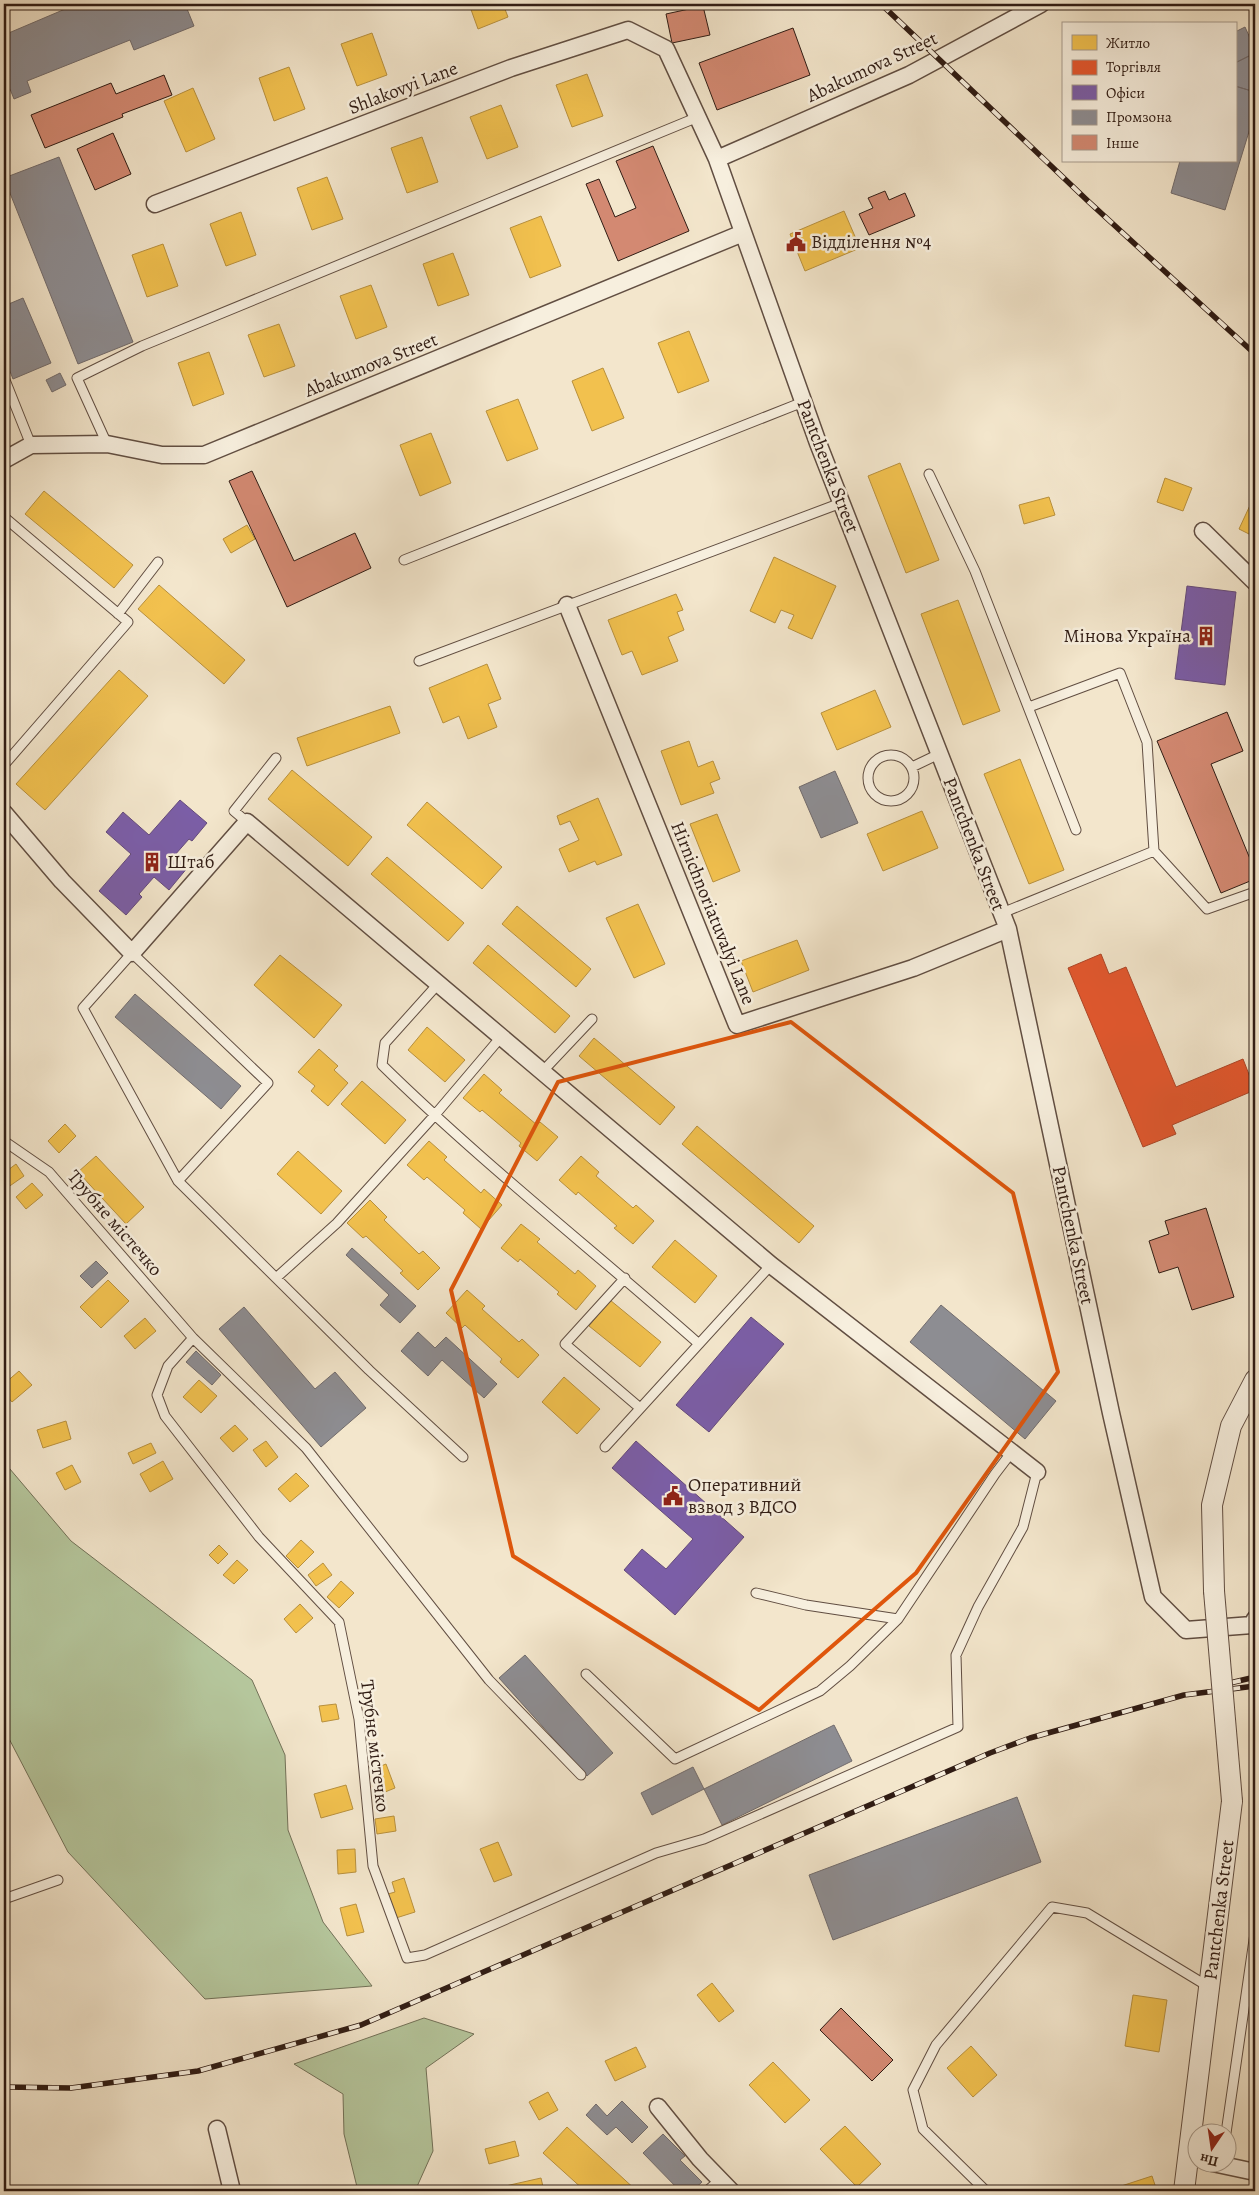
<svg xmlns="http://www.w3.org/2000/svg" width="1259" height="2195" viewBox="0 0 1259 2195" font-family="Alegreya,serif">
	<rect width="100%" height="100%" fill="#f3e6cc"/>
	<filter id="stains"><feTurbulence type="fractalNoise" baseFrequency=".004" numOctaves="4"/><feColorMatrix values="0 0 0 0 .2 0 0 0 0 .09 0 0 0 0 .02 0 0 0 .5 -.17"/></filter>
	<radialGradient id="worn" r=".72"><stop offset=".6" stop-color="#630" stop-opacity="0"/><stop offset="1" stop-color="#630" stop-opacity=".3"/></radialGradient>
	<path fill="#b5c69c" stroke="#727158" d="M4,1462L71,1541L252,1680L285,1755L288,1830L323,1922L372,1986L205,1999L68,1852L4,1729Z
		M424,2018L474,2034L426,2068L433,2151L415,2191H358L344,2134L343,2094L294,2064Z"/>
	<path fill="#f2c14e" stroke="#b8903d" d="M469,4H503L508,17L478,29Z
		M372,33L387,75L357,86L341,44Z
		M289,67L305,109L274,121L259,78Z
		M587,74L603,116L572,127L556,85Z
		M193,88L215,139L186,152L164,101Z
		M501,105L518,147L487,159L470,117Z
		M422,137L438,182L407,193L391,148Z
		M327,177L343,219L312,230L297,188Z
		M844,211L860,248L805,271L790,234Z
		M241,212L256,255L226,266L210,224Z
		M541,216L561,266L530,278L510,228Z
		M163,244L178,286L147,297L132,255Z
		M453,253L469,295L438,306L423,264Z
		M371,285L387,327L356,339L340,296Z
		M279,324L295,366L264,377L248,335Z
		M689,331L709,381L678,393L658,343Z
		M209,352L224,394L193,406L178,363Z
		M603,368L624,418L592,431L572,381Z
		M518,399L538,449L507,461L486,411Z
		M431,433L451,483L420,496L400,445Z
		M900,463L939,560L906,573L868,476Z
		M1165,478L1192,488L1183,511L1157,502Z
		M44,491L133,565L114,588L25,514Z
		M1049,497L1055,515L1024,524L1019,505Z
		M1252,501L1255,503V537L1239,529Z
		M247,525L255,539L231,553L223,539Z
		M774,557L836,586L812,639L788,628L794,615L781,610L775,623L750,611Z
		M159,585L245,660L224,684L138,609Z
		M676,594L683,610L677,612L684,630L668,637L678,661L642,675L632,651L622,655L608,620Z
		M958,600L1000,711L963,725L921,614Z
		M487,664L501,699L488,704L497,727L468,739L459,716L443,723L429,688Z
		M119,670L148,696L45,810L16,784Z
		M875,690L891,727L837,750L821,713Z
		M390,706L400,733L307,766L297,738Z
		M689,741L698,767L713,761L720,779L710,783L714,793L681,805L661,751Z
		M1020,759L1064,870L1029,884L984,774Z
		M292,770L372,837L348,866L268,799Z
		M598,798L622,855L597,865L595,861L569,872L559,849L579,840L570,821L560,825L557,816Z
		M427,802L502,867L482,889L407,825Z
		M922,811L938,848L883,871L867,834Z
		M717,814L740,871L713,882L690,824Z
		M387,857L464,923L448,941L371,874Z
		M638,904L665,964L634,978L606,918Z
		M517,906L591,969L576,987L502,924Z
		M797,940L809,970L753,992L741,961Z
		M488,945L570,1016L555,1033L473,963Z
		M280,955L342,1005L314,1038L254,985Z
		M427,1027L465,1060L445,1082L408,1050Z
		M594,1038L675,1107L660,1125L579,1056Z
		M319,1049L338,1066L334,1070L348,1083L328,1106L311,1091L315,1086L298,1072Z
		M484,1074L502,1090L499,1093L537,1125L540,1122L558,1137L537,1161L519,1146L521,1143L482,1110L480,1112L463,1098Z
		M362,1081L406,1120L385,1144L341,1104Z
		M65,1124L76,1136L59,1153L48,1141Z
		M697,1126L814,1226L799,1243L682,1144Z
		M429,1141L447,1157L444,1160L481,1193L484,1189L502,1205L481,1229L463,1213L465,1210L427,1177L424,1180L407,1165Z
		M298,1151L342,1191L321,1214L277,1174Z
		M96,1156L144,1207L126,1224L78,1172Z
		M581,1156L599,1172L596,1176L633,1208L636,1205L654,1221L633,1244L614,1228L617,1226L578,1192L576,1195L559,1180Z
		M16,1164L24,1176L4,1190V1173Z
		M32,1183L43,1195L26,1209L16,1197Z
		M370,1200L387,1217L384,1220L419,1254L423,1251L440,1268L418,1290L400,1273L403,1271L366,1236L363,1238L347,1223Z
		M521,1224L540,1239L537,1242L575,1274L578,1270L596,1286L576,1310L557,1294L559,1292L520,1259L518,1262L501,1248Z
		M675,1240L717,1276L695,1303L652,1267Z
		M108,1280L129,1301L101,1328L80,1307Z
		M467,1290L485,1306L482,1309L519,1342L522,1339L539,1355L518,1378L500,1362L502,1359L465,1325L462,1328L446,1313Z
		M610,1300L661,1342L640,1367L589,1326Z
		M145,1318L156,1331L135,1349L124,1336Z
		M19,1371L32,1385L12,1402L4,1393V1384Z
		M564,1377L600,1409L577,1434L542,1402Z
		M199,1380L217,1396L201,1413L183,1397Z
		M66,1421L71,1439L43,1448L37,1430Z
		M235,1425L248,1439L233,1452L220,1438Z
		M266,1441L278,1457L266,1467L253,1450Z
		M151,1443L156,1453L133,1464L128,1453Z
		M163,1461L173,1479L150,1492L140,1474Z
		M72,1465L81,1482L65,1490L56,1473Z
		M296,1473L309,1486L290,1502L278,1489Z
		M301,1540L314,1552L298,1568L286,1556Z
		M219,1545L228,1554L218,1564L209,1555Z
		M237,1560L248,1570L234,1584L223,1575Z
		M323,1563L332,1575L316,1586L308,1575Z
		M341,1581L354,1593L339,1608L327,1597Z
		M300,1604L313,1618L296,1633L284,1619Z
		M336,1704L339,1719L322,1722L319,1706Z
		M386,1764L395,1788L380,1794L371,1770Z
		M346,1785L353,1809L321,1818L314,1794Z
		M394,1816L396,1831L377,1834L375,1819Z
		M498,1842L512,1875L494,1882L480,1849Z
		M355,1849L356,1872L338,1874L337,1850Z
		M404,1878L415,1912L396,1918L388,1894L395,1892L392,1882Z
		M356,1904L364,1932L347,1936L340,1908Z
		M712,1983L734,2011L719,2022L697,1995Z
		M1133,1995L1167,2000L1159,2052L1125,2046Z
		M971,2046L997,2075L973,2097L947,2068Z
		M636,2047L646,2067L615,2081L605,2061Z
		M773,2062L810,2100L785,2123L749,2085Z
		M548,2092L558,2110L539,2120L529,2102Z
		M845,2126L881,2164L857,2187L820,2149Z
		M567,2127L637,2191H585L543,2153Z
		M515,2141L519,2156L489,2164L485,2149Z
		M1152,2176L1157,2191H1106Z
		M541,2178L544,2191H502L501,2187Z"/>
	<path fill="#e4572e" stroke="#ae4526" d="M1101,954L1109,974L1126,967L1176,1087L1243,1059L1255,1090L1172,1125L1176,1134L1143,1147L1068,968Z"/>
	<path fill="#7b5ea7" stroke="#644a7b" d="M1187,586L1236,592L1225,685L1175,679Z
		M180,800L207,823L192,841L189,839L174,856L188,867L169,890L154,877L139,894L142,897L126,915L99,891L131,854L106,832L123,812L149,835Z
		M751,1317L784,1344L709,1432L676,1405Z
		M636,1441L744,1537L675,1615L624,1570L642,1549L666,1569L693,1539L612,1468Z"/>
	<path fill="#8d8d92" stroke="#716b6c" d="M77,4H185L194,26L134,50L130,40L27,81L31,92L14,99L10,89L4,91V35Z
		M1245,27L1255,49V53L1235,63V32Z
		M1255,53V92L1235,86V63Z
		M1235,86L1255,92V112L1225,210L1171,193L1180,161H1235Z
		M59,157L133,342L78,364L4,178Z
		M23,298L51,363L13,379L4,356V306Z
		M60,373L66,385L52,392L46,380Z
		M835,771L858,823L821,838L799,787Z
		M135,994L241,1086L221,1109L115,1017Z
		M352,1248L416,1306L400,1323L380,1305L389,1295L346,1255Z
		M96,1261L108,1273L92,1288L80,1276Z
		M941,1305L1056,1401L1025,1439L910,1342Z
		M244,1307L315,1389L335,1372L366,1408L321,1447L219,1329Z
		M418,1332L435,1348L446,1337L497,1384L484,1398L442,1360L428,1376L401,1351Z
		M196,1351L221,1375L212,1385L186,1362Z
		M525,1655L613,1753L587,1776L499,1678Z
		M834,1725L852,1761L722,1825L704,1789Z
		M693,1767L704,1789L652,1815L641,1793Z
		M1017,1797L1041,1862L833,1940L809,1875Z
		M622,2101L648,2127L632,2143L616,2127L607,2135L586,2115L596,2104L607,2116Z
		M663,2134L685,2156L680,2160L702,2182L692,2191H680L643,2153Z"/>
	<path fill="#d38972" stroke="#301c14" d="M703,6L710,35L672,43L666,14Z
		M793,28L810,75L717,110L699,63Z
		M164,75L172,95L122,114L123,117L45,148L31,115L111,83L116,94Z
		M113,133L131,174L95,190L77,149Z
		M653,146L689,231L618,261L586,184L599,179L615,217L636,208L616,161Z
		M885,191L889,200L905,193L915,216L869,235L859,214L873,208L868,198Z
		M252,471L294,561L355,533L371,568L287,607L229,481Z
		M1227,712L1243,751L1211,764L1255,871V879L1221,893L1157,741Z
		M1206,1208L1234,1297L1192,1310L1178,1267L1159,1273L1149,1241L1169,1234L1165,1221Z
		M841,2008L893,2060L872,2081L820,2030Z"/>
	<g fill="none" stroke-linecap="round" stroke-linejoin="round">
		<defs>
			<path id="service" d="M5,380L31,445
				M107,444L77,378L142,346L698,117
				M929,474L975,571L1076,830
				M4,517L128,622L4,765
				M404,560L803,402
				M118,614L158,562
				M419,661L841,503
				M1029,707L1120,673L1147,742L1154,851L1207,909L1255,892
				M868 778a23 23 0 1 1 46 0a23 23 0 1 1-46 0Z
				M912,767L939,754
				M247,822L234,811L276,758
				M1002,913L1154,851
				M438,984L385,1043L382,1065C482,1163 593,1250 699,1344
				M542,1072L592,1019
				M4,1141L49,1172L193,1338L168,1366L157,1395L165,1416L259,1537L339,1622L359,1719L373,1866L407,1958L425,1955L656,1853L704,1839L958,1727L956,1655L978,1607L1023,1527L1037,1472
				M178,1181L268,1083L132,953L83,1008L178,1181L369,1370L463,1457
				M276,1278L337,1223L434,1116L501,1037
				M625,1278L565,1344L640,1408
				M193,1338L306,1448L489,1680L581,1775
				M605,1447L771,1265
				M756,1593L806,1605L898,1619
				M586,1674L675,1759L820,1691L850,1666L898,1619L995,1474L1011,1453
				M4,1899L58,1880
				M1226,2133L1255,1933
				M707,2191L720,2180
				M986,2191L923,2129L913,2090L936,2045L1052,1907L1087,1913L1209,1987"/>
			<path id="minor" d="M717,159L909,75L1041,4
				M155,204L511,68L628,30L666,49L717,159L818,443L1008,929L1111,1413L1153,1597L1186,1630L1252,1625L1255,1619
				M4,460L31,445L107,444L162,455H204L743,233
				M1203,531L1255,582
				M567,605L737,1025L913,968L1008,929
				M4,813L62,881L132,953L247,822L771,1265L1037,1472
				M658,2107L700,2159L731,2191
				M217,2129L232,2191
				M1208,2162L1255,2172"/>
			<path id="tertiary" d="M1214,1591L1212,1505L1231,1426L1255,1380
				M1184,2191L1232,1801"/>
		</defs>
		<use href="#service" stroke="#614e42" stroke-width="11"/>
		<use href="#minor" stroke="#614e42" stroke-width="19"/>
		<use href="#tertiary" stroke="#614e42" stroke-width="22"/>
		<use href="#service" stroke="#f7efde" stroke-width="9"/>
		<use href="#minor" stroke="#f7efde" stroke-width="16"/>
		<use href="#tertiary" stroke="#f7efde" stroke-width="20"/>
		<defs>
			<path id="rail" d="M881,4L1089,202L1255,354
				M1230,1683L1255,1677
				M4,2087L71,2088L198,2071L361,2025L990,1753L1030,1738L1184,1695L1255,1686"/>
		</defs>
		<use href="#rail" stroke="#301c14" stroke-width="5.5"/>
		<use href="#rail" stroke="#f7efde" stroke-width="4" stroke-dasharray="11" stroke-linecap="butt"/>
		<defs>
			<path id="tertiary-bridge" d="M1214,1591L1232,1801"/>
		</defs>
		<use href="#tertiary-bridge" stroke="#614e42" stroke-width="22" stroke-linecap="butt"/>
		<use href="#tertiary-bridge" stroke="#f7efde" stroke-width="20"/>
	</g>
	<path fill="none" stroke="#df560c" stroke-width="4" stroke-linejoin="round" d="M791,1022L1013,1193L1058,1372L916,1573L759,1710L513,1556L451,1290L558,1082Z"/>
	<defs>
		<symbol id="civic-bare" viewBox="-9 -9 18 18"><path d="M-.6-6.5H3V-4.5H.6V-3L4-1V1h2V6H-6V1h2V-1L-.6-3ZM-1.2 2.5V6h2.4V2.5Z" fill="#8f2418" stroke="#f7efde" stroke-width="2.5" paint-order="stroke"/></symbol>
		<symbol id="building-bare" viewBox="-9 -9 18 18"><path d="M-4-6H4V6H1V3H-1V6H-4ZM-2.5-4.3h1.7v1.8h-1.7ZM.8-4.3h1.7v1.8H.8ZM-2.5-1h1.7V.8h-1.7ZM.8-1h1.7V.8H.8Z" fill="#8f2418" stroke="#f7efde" stroke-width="2.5" paint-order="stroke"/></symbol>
	</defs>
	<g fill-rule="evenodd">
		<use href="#civic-bare" x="782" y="228" width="28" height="28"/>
		<use href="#building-bare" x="1192" y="622" width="28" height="28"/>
		<use href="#building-bare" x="138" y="848" width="28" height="28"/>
		<use href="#civic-bare" x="659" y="1482" width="28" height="28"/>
	</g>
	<g text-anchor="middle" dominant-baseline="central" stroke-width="5" stroke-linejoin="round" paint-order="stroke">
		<g font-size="19" fill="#301c14" stroke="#f7efde">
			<text transform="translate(872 67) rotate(-25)">Abakumova Street</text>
			<text transform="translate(403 88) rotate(-21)">Shlakovyi Lane</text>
			<text transform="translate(371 365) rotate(-22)">Abakumova Street</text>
			<text transform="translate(828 466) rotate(69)">Pantchenka Street</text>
			<text transform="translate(974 844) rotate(69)">Pantchenka Street</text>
			<text transform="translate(713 913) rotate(68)">Hirnichnoriatuvalyi Lane</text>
			<text transform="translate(115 1223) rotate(49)">Трубне містечко</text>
			<text transform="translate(1073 1235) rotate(78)">Pantchenka Street</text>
			<text transform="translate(375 1746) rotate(83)">Трубне містечко</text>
			<text transform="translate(1219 1910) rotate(-83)">Pantchenka Street</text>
		</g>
		<g font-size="19" fill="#301c14" stroke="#f7efde" text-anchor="start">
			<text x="811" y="242">Відділення №4</text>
			<text x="1191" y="636" text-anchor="end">Мінова Україна</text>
			<text x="167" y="862">Штаб</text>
			<text x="688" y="1485">Оперативний<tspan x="688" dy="22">взвод 3 ВДСО</tspan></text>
		</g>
	</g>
	<rect width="1259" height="2195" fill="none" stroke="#f3e6cc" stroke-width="20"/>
	<rect x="5" y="5" width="1249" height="2185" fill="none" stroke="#301c14" stroke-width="2.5"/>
	<rect x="10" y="10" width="1239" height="2175" fill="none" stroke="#301c14"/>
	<rect x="1062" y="22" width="175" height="140" fill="#f7efde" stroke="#a79b8d"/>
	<rect x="1072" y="35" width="25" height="15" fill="#f2c14e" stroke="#a79b8d"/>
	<text x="1106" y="48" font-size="15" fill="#301c14">Житло</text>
	<rect x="1072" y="60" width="25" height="15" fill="#e4572e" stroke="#a79b8d"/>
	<text x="1106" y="72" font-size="15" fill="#301c14">Торгівля</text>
	<rect x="1072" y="85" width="25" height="15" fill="#7b5ea7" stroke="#a79b8d"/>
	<text x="1106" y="98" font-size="15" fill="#301c14">Офіси</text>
	<rect x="1072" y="110" width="25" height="15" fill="#8d8d92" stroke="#a79b8d"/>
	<text x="1106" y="122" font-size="15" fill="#301c14">Промзона</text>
	<rect x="1072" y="135" width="25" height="15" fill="#d38972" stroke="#a79b8d"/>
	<text x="1106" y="148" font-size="15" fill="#301c14">Інше</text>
	<g transform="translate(1212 2148) rotate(193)"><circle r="24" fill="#f7efde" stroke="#a79b8d"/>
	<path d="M0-4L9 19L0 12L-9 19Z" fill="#8f2418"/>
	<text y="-8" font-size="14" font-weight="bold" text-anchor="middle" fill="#301c14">Пн</text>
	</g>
	<rect width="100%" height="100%" filter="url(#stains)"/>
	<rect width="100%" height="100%" fill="url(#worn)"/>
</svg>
